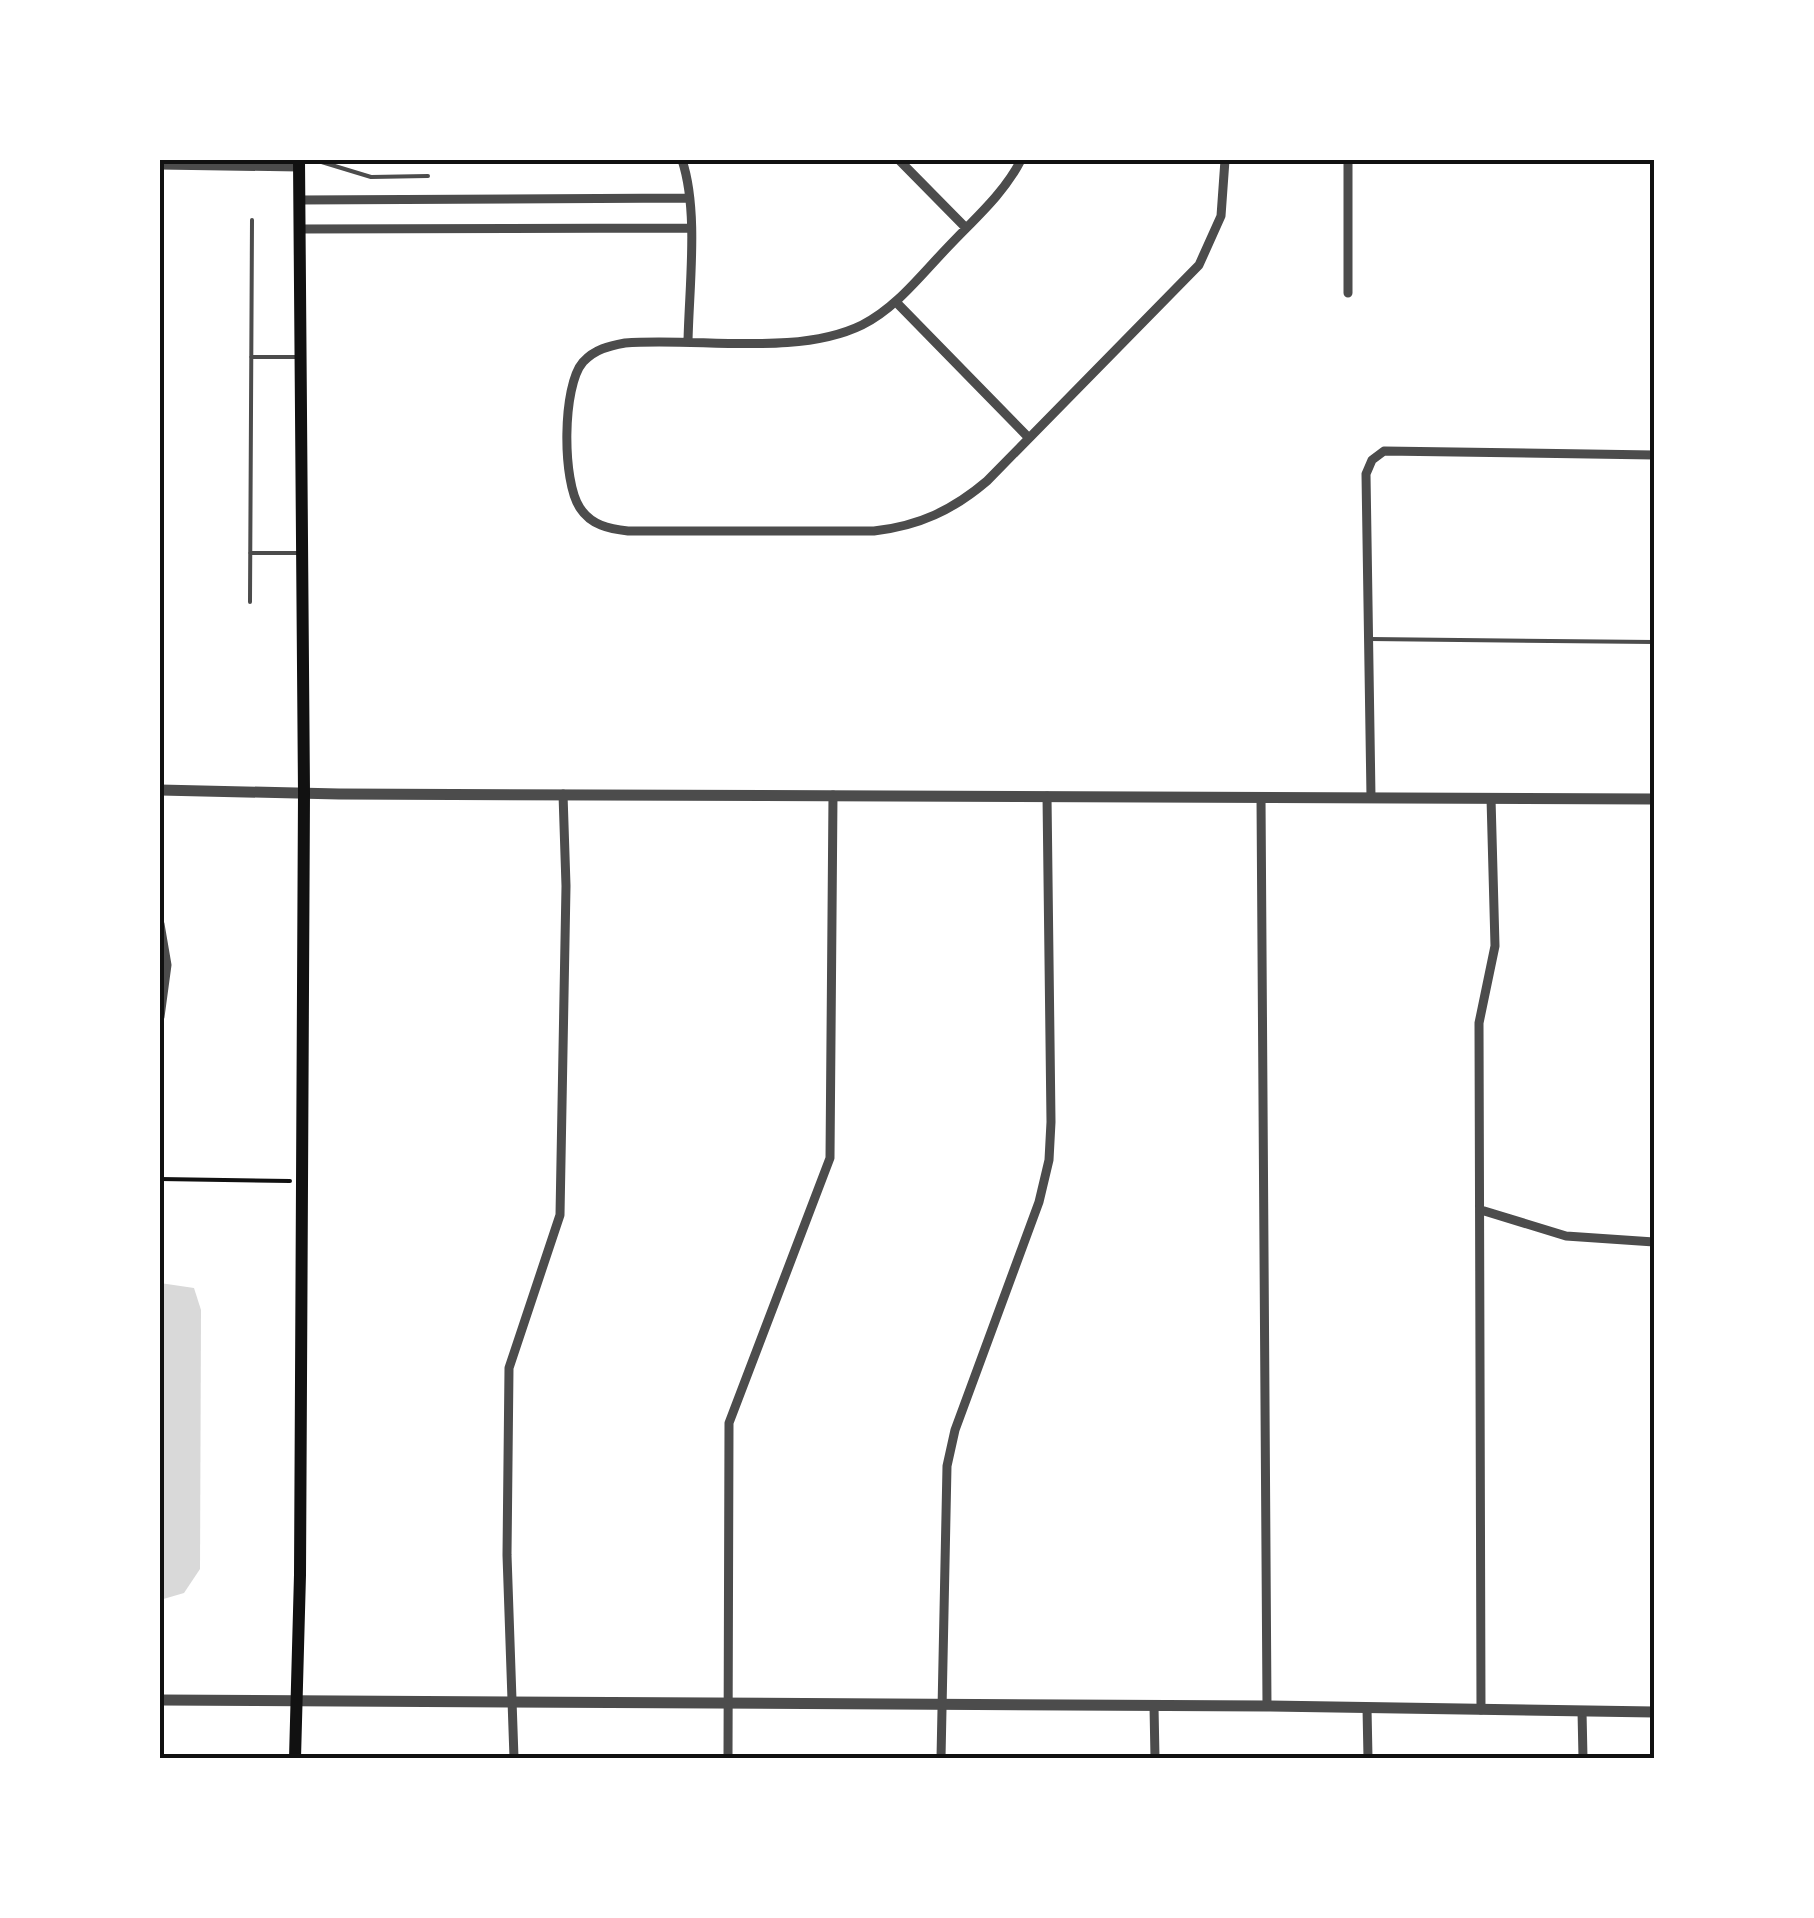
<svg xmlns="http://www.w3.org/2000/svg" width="1814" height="1918" viewBox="0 0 1814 1918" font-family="Lato,sans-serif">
	<rect width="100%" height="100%" fill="#fff"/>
	<path fill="#d9d9d9" d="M160,1283L194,1288L201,1310L200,1569L184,1593L160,1600Z"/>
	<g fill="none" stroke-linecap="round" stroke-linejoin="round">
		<path stroke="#111" stroke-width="4" d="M160,1179L290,1181"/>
		<path stroke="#4c4c4c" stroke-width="4" d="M315,160L371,177L428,176
			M251,357H296
			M250,553H300
			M250,602L252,220
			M1370,639L1654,642"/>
		<path stroke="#4c4c4c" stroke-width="9" d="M682,160C699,211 689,287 688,342
			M899,160L966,228
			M1021,160C1003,195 973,220 947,248C921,275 896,308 862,325C797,357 697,337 625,343C609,346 595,349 583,362C562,386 562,482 580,508C591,525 609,529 628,531H874C919,526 953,510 987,481L1199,265L1221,216L1225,160
			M160,165L299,167
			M299,200L688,198
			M299,229L690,228
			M1348,293V160
			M896,302L1027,436
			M1261,797L1267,1706
			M1371,797L1366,474L1372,460L1384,451L1654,455
			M160,924L167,965L160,1017
			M1481,1210L1566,1236L1654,1242
			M1154,1706L1155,1758
			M1367,1708L1368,1758
			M1481,1710L1479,1023L1495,946L1491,798
			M1582,1711L1583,1758
			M514,1758L507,1555L509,1368L560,1215L566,886L563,794
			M728,1758L729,1423L830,1158L833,795
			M941,1758L947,1466L955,1430L1039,1202L1049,1160L1051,1122L1047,796"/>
		<path stroke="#4c4c4c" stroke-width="11" d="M160,790L339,794L1654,799
			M160,1700L1267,1706L1654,1712"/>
		<path stroke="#111" stroke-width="12" d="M295,1758L300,1575L304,793L299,160"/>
	</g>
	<rect width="1814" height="1918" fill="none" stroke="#ffffff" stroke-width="325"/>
	<rect x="162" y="162" width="1490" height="1594" fill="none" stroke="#111" stroke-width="4"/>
</svg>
